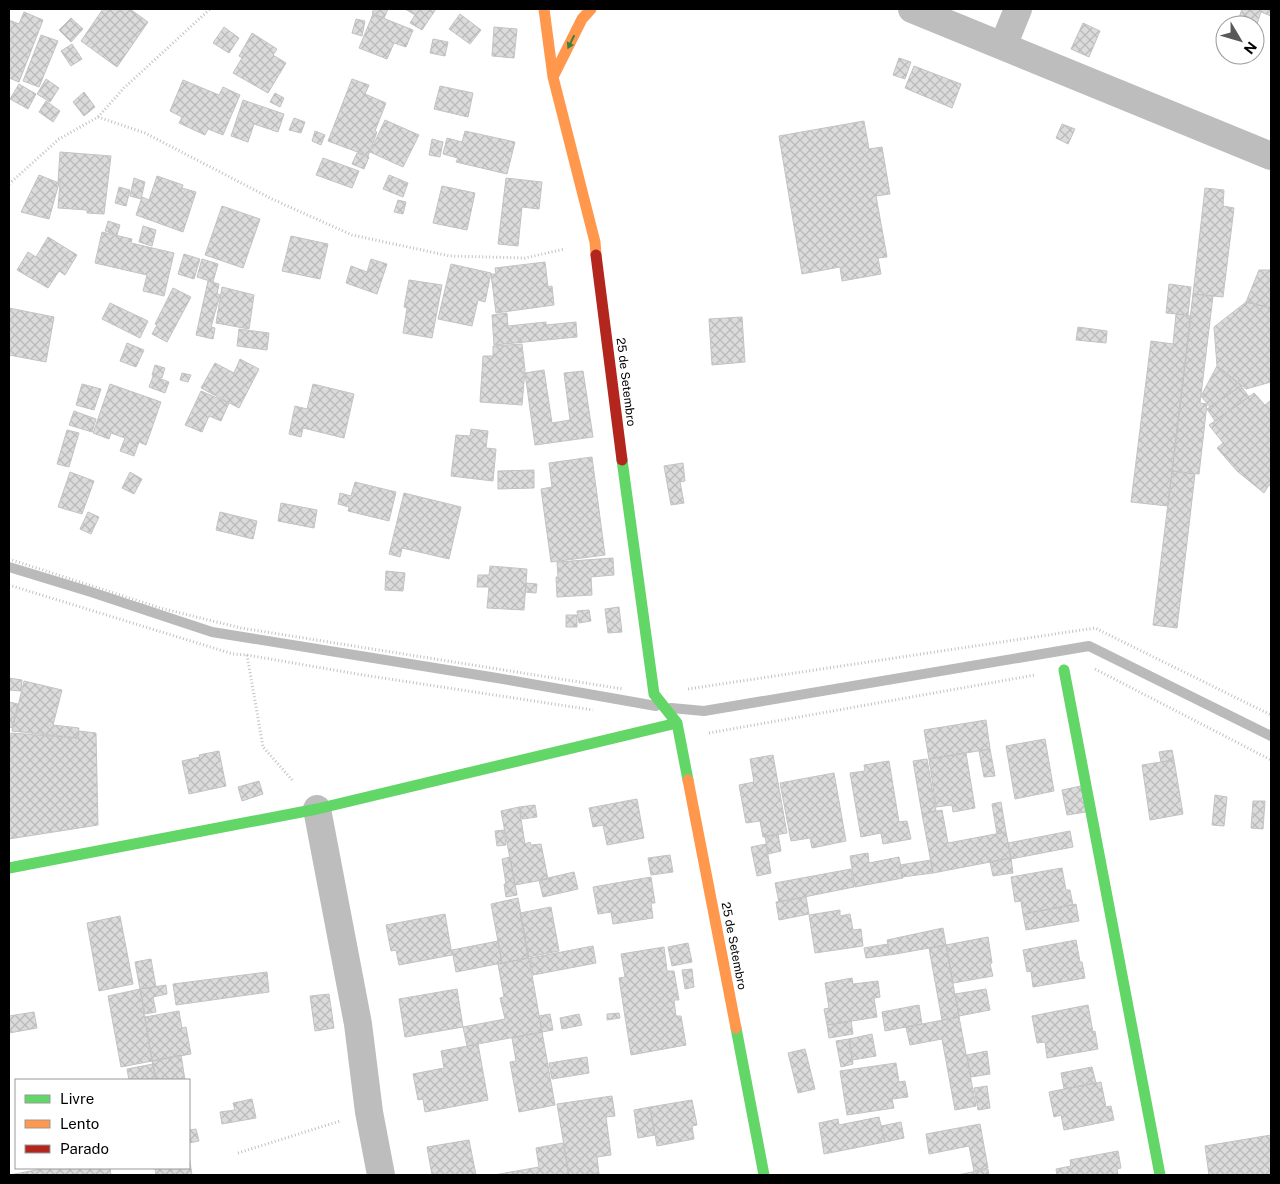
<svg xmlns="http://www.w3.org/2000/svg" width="1280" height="1184" viewBox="0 0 1280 1184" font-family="'Public Sans',sans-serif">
	<defs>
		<pattern id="building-cross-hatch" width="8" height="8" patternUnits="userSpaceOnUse" patternTransform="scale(1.25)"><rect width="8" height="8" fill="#dbdbdb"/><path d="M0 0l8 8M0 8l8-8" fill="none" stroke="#bababa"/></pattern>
	</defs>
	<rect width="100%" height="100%" fill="#fff"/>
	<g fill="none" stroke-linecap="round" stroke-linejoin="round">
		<path stroke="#bababa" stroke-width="10" d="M9,567L91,592L212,632L497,678L656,706
			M671,708L704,711L1089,646L1271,736"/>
	</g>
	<path fill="url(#building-cross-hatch)" stroke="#c3c3c3" d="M103,9H130L148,22L117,67L81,41Z
		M374,9H388L384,18L372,13Z
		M405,9H436L422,30L410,23L415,15Z
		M1242,9H1271V16L1261,12L1255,30V25L1237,24Z
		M24,12L43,20L19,82L9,78V20L19,24Z
		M373,14L413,30L406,47L394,43L387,59L359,48Z
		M460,14L481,30L470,44L449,29Z
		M71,18L83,29L71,42L59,30Z
		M356,19L365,21L362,36L352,33Z
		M1083,23L1100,31L1089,57L1071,49Z
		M224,27L239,38L229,53L213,43Z
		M494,27L517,29L514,58L492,56Z
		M252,33L277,49L273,55L286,63L268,93L233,73L242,58L239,56Z
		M41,35L58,41L39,87L23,81Z
		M433,39L448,42L445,56L430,53Z
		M72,44L82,59L71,66L61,51Z
		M899,58L911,62L905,79L893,75Z
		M914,66L961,84L952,108L905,88Z
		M46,79L59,88L50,102L37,94Z
		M352,79L369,85L365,94L386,103L375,131L377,132L368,156L328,141Z
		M183,80L219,95L223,87L240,95L223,135L208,129L205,135L179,123L182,117L170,111Z
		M19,84L36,94L28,109L10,99Z
		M440,86L473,93L468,117L434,109Z
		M84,92L95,107L84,116L73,102Z
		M275,93L284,98L280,107L270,102Z
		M243,100L284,114L278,132L254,124L248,142L231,136Z
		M46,101L60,111L53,122L39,112Z
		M294,118L305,122L301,133L289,130Z
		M385,120L419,135L403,167L370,152Z
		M864,121L869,149L882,147L890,194L876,196L887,257L878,258L881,274L842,281L840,267L802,274L779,136Z
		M1062,124L1075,129L1068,144L1056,138Z
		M315,131L325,135L321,145L312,141Z
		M465,131L515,142L507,174L456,162L458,158L443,154L447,138L462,142Z
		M432,139L443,142L440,157L429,155Z
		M60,152L111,156L104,214L87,213V210L58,208L60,182H58Z
		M357,153L369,157L364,169L352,164Z
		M323,158L359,171L352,188L316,175Z
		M39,175L59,183L49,219L21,212Z
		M389,175L408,183L403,197L383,189Z
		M157,176L183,185L182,188L196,192L183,232L136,215L142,197L149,200Z
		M134,178L145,182L141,199L130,196Z
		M506,178L542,182L539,209L522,207L518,246L498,244Z
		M442,186L475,193L467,230L433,223Z
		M119,187L130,190L126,206L115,203Z
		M1205,188L1224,190L1223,206L1234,208L1223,297L1193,294Z
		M398,200L406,202L403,214L394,212Z
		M222,206L260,219L243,268L205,255Z
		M108,221L120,225L117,235L105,231Z
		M143,226L156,230L152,246L139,242Z
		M102,232L132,239L131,243L174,253L164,296L143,291L147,275L95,263Z
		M291,236L328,244L320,279L282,271Z
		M48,237L77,255L65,275L59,271L48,288L17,270L28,252L36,257Z
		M184,254L200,259L194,279L178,274Z
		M202,259L218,264L213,282L197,277Z
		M371,259L387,264L377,294L346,283L351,266L367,272Z
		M545,262L548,287L552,286L554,305L496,313L491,274H496L495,268Z
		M451,264L491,273L485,302L478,300L472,326L438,319Z
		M1259,270H1271V308L1246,302Z
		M409,280L442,285L432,338L403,333L407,308L404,307Z
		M208,281L219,284L217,294L220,295L211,327L215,328L213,339L196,335Z
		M1169,284L1191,287L1188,315L1166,313Z
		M222,287L254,295L249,329L216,323Z
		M173,288L191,297L167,342L152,334L157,325L155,324Z
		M1193,294L1213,296L1200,403L1207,404L1199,474L1172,471Z
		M1246,302L1271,308V382L1246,389L1217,366L1214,327Z
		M110,303L148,321L140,338L102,319Z
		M9,308L54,317L46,362L9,355Z
		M507,313L508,326L546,322V325L576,322L577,337L494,345L492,315Z
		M1176,314L1191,316L1168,506L1131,502L1151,341L1173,344Z
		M742,317L745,362L712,365L709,319Z
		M1078,327L1107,331L1106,343L1076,340Z
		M239,329L269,333L267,350L237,346Z
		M127,343L144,350L136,367L120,361Z
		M522,344L525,370L522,405L480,402L483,356H493V346Z
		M240,359L259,369L239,408L201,388L215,363L234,373Z
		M155,365L165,368L162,378L152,375Z
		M1217,366L1241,386L1210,407L1201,396Z
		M544,370L552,423L570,420L564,373L583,371L593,437L535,445L525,373Z
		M182,373L191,375L188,382L180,380Z
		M153,376L169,382L165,393L149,387Z
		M82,384L101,389L94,410L76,405Z
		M110,384L161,402L146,445L139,442L134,456L120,451L125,438L111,433L109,439L93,433Z
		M313,384L354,394L344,438L303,428L301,437L289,434L295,406L307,409Z
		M1241,386L1249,397L1215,421L1207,409Z
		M201,391L229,403L221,421L209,416L202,432L185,425Z
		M1254,393L1265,405L1271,400V487L1269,485L1264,493L1237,471L1217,448L1223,443L1209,425Z
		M74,411L96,419L92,432L69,425Z
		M471,429L488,431L486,448L496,449L493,481L451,476L456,435L470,436Z
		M67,430L79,433L69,467L57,464Z
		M592,457L605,555L551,562L541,489L552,487L549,463Z
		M683,463L685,481L680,482L684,503L671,505L664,466Z
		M534,470V488L498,489V471Z
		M1172,471L1195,474L1177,628L1153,625Z
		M70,472L94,481L82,514L58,507Z
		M130,472L142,479L134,494L122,488Z
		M355,482L396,492L389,521L348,511L349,507L338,504L340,493L351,496Z
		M404,493L461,507L449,559L402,548L400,557L389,554Z
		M281,503L317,510L314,528L278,521Z
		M88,512L99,517L91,534L80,529Z
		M220,512L257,521L253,539L216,530Z
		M613,558L614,575L591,577L592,595L557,597L556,577H558L557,562Z
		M490,566L527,569L524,610L487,608L489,587H477L478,575H489Z
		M386,571L405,573L403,591L385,590Z
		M526,583L537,584L536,593L525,592Z
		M619,607L622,632L608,633L605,609Z
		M589,610L591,621L579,623L577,611Z
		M566,615H577V627H566Z
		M9,678L22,680L21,691L9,690Z
		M24,681L62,690L53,725L79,728L77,738L12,731Z
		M9,702L18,704L12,728L9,727Z
		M986,720L990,749L929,759L924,730Z
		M79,731L96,733L98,825L9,839V760L11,733L78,738Z
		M1045,739L1054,791L1015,799L1006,746Z
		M990,749L995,776L984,777L979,751Z
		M1172,750L1174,760L1161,762L1159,752Z
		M219,751L226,786L189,794L182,761L200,757L199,755Z
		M966,753L975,808L953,812L952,805L936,807L929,759Z
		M773,755L787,833L763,837L760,821L746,823L739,785L754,782L750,759Z
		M927,759L936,811L922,814L913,761Z
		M1174,760L1183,814L1150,820L1142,765Z
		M889,761L899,822L907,821L911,839L883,844L881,833L861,837L850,773L865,771L864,765Z
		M834,773L846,841L812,848L810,838L791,841L780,783Z
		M259,781L263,794L242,801L238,787Z
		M1081,786L1086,812L1067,815L1062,790Z
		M1215,795L1227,797L1224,826L1212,825Z
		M637,799L644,838L607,845L603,825L593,827L589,808Z
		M1253,801H1265L1263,829L1251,828Z
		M1001,802L1006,832L997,834L992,804Z
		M535,805L537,817L522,819L519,807Z
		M519,807L525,844L530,842L531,845L541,844L548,879L515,885L501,811Z
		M942,810L948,843L1006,832L1011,858L933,873L922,814Z
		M504,830L506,845L497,846L495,831Z
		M1070,831L1073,847L1011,859L1008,843Z
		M778,834L781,851L768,854L765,836Z
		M766,844L771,873L757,876L751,847Z
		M868,853L869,863L899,857L903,878L855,887L850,856Z
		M670,855L673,872L651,875L648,858Z
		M510,857L517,895L506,897L504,884H506L502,859Z
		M1011,858L1013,873L993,876L990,862Z
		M931,860L933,873L902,877L900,865Z
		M1062,868L1066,890H1070L1073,905L1023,914L1021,901L1015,902L1011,877Z
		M851,869L854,887L779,902L775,883Z
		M574,872L578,889L543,897L539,880Z
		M651,877L655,903H651L653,918L613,924L611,912L598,914L593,887Z
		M806,897L809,914L779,920L776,902Z
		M518,898L529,958L502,963L491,904Z
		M1076,904L1079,921L1026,930L1023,914Z
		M551,907L559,951L528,957L520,913Z
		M840,910V916L850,914L853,930L861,929L863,946L815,953L809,915Z
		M445,914L452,955L399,965L396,950L391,951L386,925Z
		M120,916L133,984L99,991L87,923Z
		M943,928L946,945L890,955L887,940Z
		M988,937L992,963L990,964L993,976L953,983L946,945Z
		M1076,940L1080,962H1082L1085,978L1033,987L1031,971L1027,972L1023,950Z
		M498,941L502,963L456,972L452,950Z
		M688,943L692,962L672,966L668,947Z
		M888,944L889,955L866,958L864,948Z
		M946,945L959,1017L942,1020L929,948Z
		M593,946L596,963L533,975L530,958Z
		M664,947L667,971H674L679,1000H674L676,1016H681L686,1045L631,1055L619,978L625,977L621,954Z
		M529,958L542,1032L467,1046L463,1027L505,1019L500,998L504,997L498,964Z
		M151,959L156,987L140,989L135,962Z
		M692,969L694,987L685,989L682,970Z
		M267,972L269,992L176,1005L173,984Z
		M852,978L853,984L878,981L880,997L874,998L877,1017L827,1025L824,1009L829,1008L825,983Z
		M166,985L167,994L153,997L156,1012L145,1014L140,989Z
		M140,989L152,1061L121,1067L108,996Z
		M457,989L463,1027L405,1037L399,999Z
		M986,989L990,1010L959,1016L955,994Z
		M329,994L334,1028L315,1031L310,996Z
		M919,1005L922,1024L885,1031L882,1012Z
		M1088,1005L1093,1032L1095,1031L1098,1049L1047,1058L1045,1042L1037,1043L1032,1016Z
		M179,1011L182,1028L186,1027L191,1054L152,1061L145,1017Z
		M34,1012L37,1028L9,1033V1016Z
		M619,1013L620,1018L607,1020V1014Z
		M550,1014L553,1030L542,1032L539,1016Z
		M579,1014L582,1025L562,1029L560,1018Z
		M959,1017L976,1106L955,1110L942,1039L910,1045L906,1027Z
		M851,1021L853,1034L829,1038L827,1025Z
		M542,1032L555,1105L519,1112L510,1062L516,1061L512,1038Z
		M872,1034L876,1056L852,1060L849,1039Z
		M849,1039L853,1064L841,1067L836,1041Z
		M478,1044L488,1100L425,1112L423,1099L418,1100L413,1074L444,1068L441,1051Z
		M805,1049L815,1089L798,1093L788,1053Z
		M987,1051L990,1074L971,1077L967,1055Z
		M181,1055L185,1080H156L152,1061Z
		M587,1057L589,1073L552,1079L549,1063Z
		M896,1063L899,1082L905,1081L908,1097L892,1099L894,1108L847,1115L840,1071Z
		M153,1064L156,1080H129L127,1069Z
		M1092,1067L1096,1083L1064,1089L1061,1073Z
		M1101,1082L1106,1107L1111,1106L1114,1120L1064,1130L1061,1115L1054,1117L1049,1092Z
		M987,1086L990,1108L978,1110L974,1088Z
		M612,1096L615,1116L606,1117L611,1155L597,1157L599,1174L569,1175L557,1104Z
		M252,1099L256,1118L222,1124L220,1112L235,1110L233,1103Z
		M692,1100L697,1125L692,1126L694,1139L657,1146L650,1107Z
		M650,1107L655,1135L638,1138L634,1110Z
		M879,1117L885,1142L824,1154L819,1123L838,1119L839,1125Z
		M901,1122L904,1138L885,1142L881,1126Z
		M980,1124L988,1168L974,1171L969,1146L929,1154L926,1134Z
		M196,1129L199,1141L189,1143V1130Z
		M1271,1135V1175H1209L1205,1146Z
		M469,1140L476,1175H432L427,1147Z
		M563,1143L569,1175H494L539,1167L536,1148Z
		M1118,1151L1121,1168L1117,1169L1118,1175H1057L1056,1169L1071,1166L1070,1160Z
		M189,1156L192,1175H173L171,1168H189Z
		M47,1168H110L111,1175H9Z
		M155,1168H171L173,1175H156Z
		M988,1169L989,1175H957Z"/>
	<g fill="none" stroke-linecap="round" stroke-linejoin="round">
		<path stroke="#c2c2c2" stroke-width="3" stroke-dasharray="1 2.5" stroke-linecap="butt" d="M98,117L124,88L210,9
			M9,184L59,139L98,117L145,133L272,199L352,235L450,256L525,258L565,249
			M9,559L160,608L241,628L623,689
			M9,585L233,654L247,655L363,675L593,710
			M247,655L263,747L294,782
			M1095,669L1271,760
			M688,689L1095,628L1271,715
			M709,733L1035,675
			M238,1153L340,1121"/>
		<path stroke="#bdbdbd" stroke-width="28" d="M912,9L1271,156
			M1003,46L1018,9
			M317,809L358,1024L369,1112L381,1175"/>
		<path stroke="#63d668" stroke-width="11" d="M622,460L654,694L677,723L688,780
			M1064,670L1160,1175
			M9,868L317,809L677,723
			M736,1028L764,1175"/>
		<path stroke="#ff974d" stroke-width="11" d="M544,9L553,77L595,242L596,255
			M553,77L582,19L591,9
			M688,780L736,1028"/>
		<path stroke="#b3261e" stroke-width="11" d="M596,255L622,460"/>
	</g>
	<defs><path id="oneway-solid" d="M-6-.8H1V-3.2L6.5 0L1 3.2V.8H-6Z" transform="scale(1.25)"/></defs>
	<use fill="#3b803e" href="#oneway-solid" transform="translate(571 42) rotate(116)"/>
	<g text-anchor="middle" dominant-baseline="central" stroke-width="4" stroke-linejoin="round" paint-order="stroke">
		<g font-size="12" fill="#000" stroke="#fff">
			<text transform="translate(626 382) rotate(83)">25 de Setembro</text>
			<text transform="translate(734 946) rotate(79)">25 de Setembro</text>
		</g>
	</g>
	<rect width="1280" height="1184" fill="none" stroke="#000000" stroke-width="20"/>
	<rect x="15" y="1079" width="175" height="90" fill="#ffffff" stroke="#999999"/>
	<rect x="25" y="1095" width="25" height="8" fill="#63d668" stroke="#999999"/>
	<text x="60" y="1104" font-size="15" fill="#000000">Livre</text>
	<rect x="25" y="1120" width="25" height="8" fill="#ff974d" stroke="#999999"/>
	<text x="60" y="1129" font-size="15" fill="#000000">Lento</text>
	<rect x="25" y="1145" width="25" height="8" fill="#b3261e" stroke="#999999"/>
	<text x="60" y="1154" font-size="15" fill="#000000">Parado</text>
	<g transform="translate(1240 40) rotate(128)"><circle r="24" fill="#ffffff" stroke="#999999"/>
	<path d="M0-4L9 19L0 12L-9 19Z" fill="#595959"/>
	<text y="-8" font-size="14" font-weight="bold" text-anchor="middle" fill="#000000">N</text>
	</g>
</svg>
